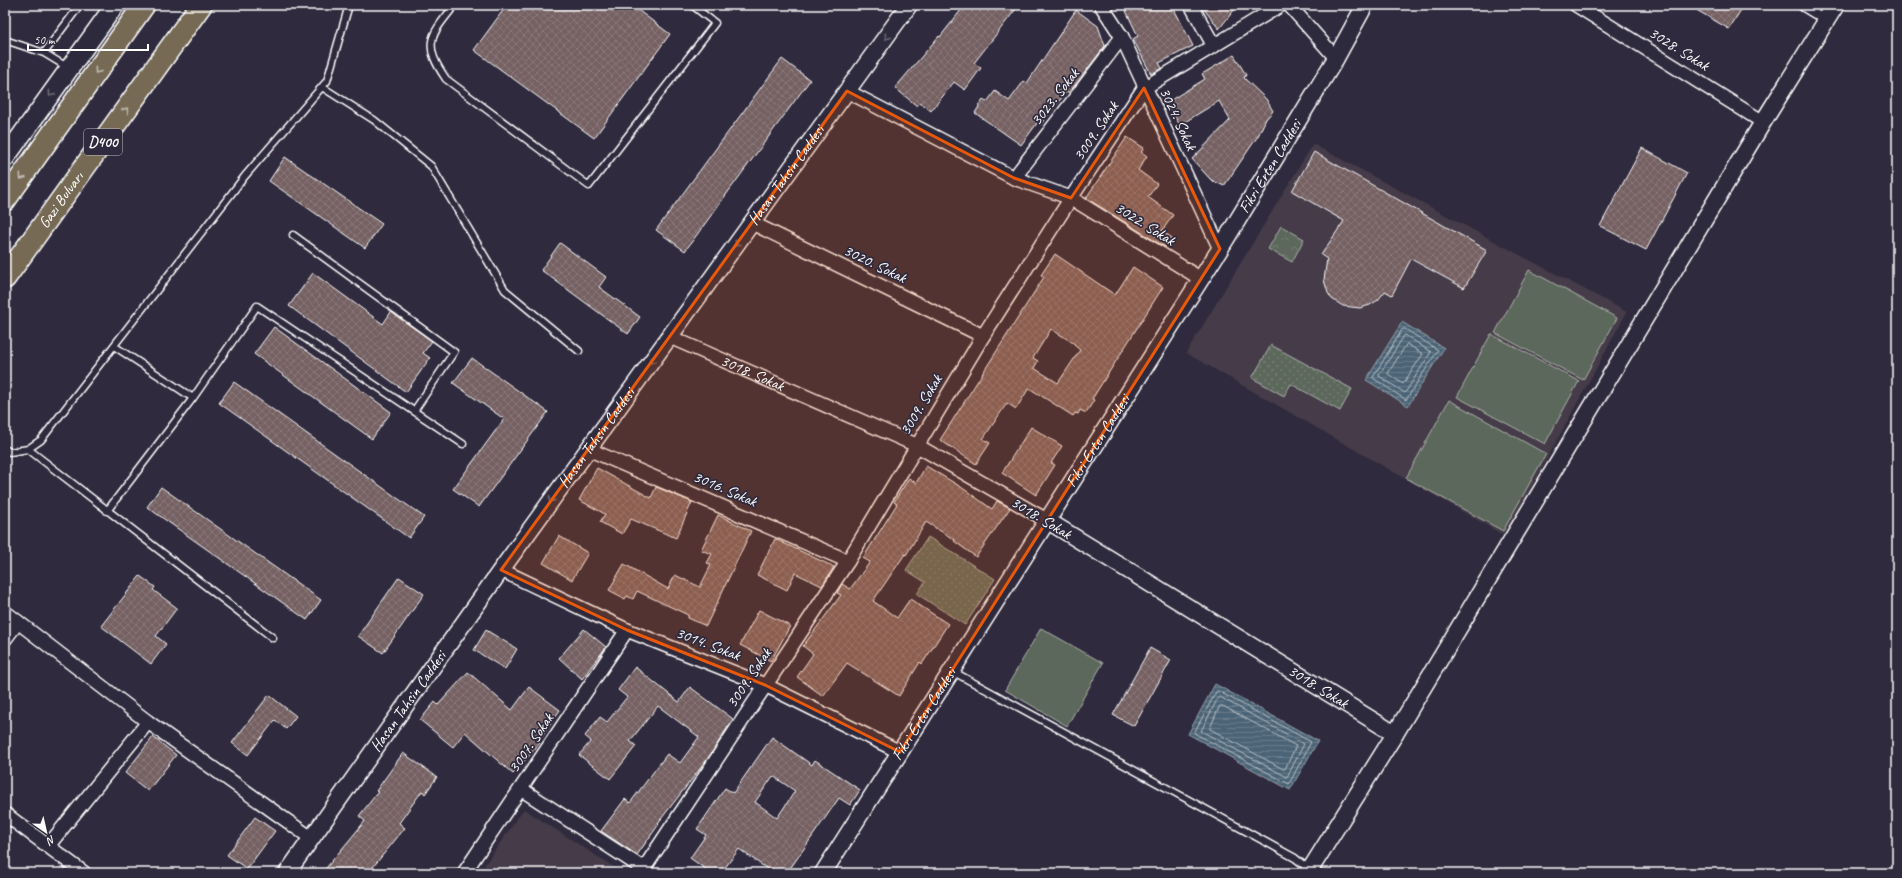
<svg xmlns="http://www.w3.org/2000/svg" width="1902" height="878" viewBox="0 0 1902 878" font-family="Caveat,sans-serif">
	<defs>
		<pattern id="grass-dots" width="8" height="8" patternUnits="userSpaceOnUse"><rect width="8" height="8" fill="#5d675b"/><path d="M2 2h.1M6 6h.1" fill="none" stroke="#757e74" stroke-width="1.8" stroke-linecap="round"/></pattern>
		<pattern id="park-crowns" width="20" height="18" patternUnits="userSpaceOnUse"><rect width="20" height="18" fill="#5d675b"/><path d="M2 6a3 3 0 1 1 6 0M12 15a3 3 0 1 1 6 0" fill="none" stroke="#757e74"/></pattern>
		<pattern id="water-rules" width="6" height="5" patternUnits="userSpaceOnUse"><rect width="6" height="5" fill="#4c6476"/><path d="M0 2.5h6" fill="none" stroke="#677b8b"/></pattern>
		<pattern id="building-cross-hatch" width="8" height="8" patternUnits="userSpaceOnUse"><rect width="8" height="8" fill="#756062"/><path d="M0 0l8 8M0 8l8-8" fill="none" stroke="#8a787a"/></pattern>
	</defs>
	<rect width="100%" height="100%" fill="#2f2a3d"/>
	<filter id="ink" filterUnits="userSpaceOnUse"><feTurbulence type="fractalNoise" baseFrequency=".025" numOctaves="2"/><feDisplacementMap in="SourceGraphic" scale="8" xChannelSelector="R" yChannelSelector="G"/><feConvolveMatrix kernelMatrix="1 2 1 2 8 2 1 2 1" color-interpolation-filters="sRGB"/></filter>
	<g filter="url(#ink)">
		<path fill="#443a48" d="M1313,144L1627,312L1505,536L1186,353Z
			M524,809L623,873H479Z"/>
		<path fill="url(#grass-dots)" stroke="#aeb3ad" d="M1271,345L1352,389L1340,411L1291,384L1284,396L1252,378Z
			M928,537L995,579L965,625L917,594L925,582L906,570Z"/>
		<path fill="url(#park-crowns)" stroke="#aeb3ad" d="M1281,226L1304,239L1292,262L1268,249Z"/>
		<path fill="#5d675b" stroke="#aeb3ad" d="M1529,270L1617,318L1583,380L1495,333Z
			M1491,334L1579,381L1545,444L1457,397Z
			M1449,400L1546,454L1503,531L1406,478Z
			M1041,628L1103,663L1067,726L1005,690Z"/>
		<path fill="url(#water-rules)" stroke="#94a2ad" d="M1402,322L1444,348L1408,406L1366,380Z
			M1215,684L1318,741L1290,790L1188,734Z"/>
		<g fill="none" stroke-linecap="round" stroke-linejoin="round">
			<path stroke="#b7c1c8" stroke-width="1" d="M1403,329H1405L1438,350L1406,400L1373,378Z
				M1405,335L1431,352L1405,393L1379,376Z
				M1407,344L1423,354L1403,384L1388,374Z
				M1218,691L1311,742L1289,784L1194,733L1216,692Z
				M1220,697L1304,744L1287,777L1201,731L1218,698Z
				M1220,706H1223L1296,746L1285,769H1283L1210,729Z"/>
		</g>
		<path fill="url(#building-cross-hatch)" stroke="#fff" fill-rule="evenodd" d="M507,5H631L670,34L594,138L474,50Z
			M965,5H1019L974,63L981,68L965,90L954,82L931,111L920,102L917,106L895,88L939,36L940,37Z
			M1138,5H1172L1193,46L1159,63L1162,68L1151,74L1133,39L1138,36L1126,11Z
			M1201,5H1238L1219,29Z
			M1688,5H1744L1729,29Z
			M1076,10L1098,26L1105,46L1069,93L1067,91L1040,125L1038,122L1021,145L975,113L983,100L987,102L995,91L1009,101L1024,81L1027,83Z
			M1234,55L1246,75L1244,78L1266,99L1273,111L1266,119L1258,136L1224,186L1211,180L1192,159L1230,120L1219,101L1180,125L1166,103L1205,79L1202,74Z
			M782,59L810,80L685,251L656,230Z
			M1127,137L1144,148L1141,152L1147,156L1138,170L1157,184L1148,197L1173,215L1162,231L1172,238L1165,247L1086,198Z
			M1642,148L1687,173L1646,250L1600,226Z
			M1314,152L1487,250L1464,288L1411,259L1392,295L1385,291L1378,300L1370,305L1360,308L1343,306L1332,299L1328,293L1324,280L1327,259L1321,255L1344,221L1292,191Z
			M285,157L382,224L365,248L269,181Z
			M560,243L606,277L599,287L640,317L628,334L541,270Z
			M1055,254L1115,295L1133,267L1163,287L1092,399L1094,400L1086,413L1080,410L1078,414L1075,413L1073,416L1029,388L1016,409L1007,403L983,439L990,443L976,464L940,440L1044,277L1041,275ZM1051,329L1075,344L1074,345L1080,350L1058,383L1034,368L1038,361L1033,358Z
			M313,273L383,324L391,312L432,341L423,353L430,358L406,392L289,306Z
			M274,327L391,412L372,439L254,354Z
			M472,358L548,412L479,507L453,489L504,419L453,383Z
			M234,382L424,517L409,538L219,403Z
			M1031,427L1062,446L1051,463L1055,465L1036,495L1002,473Z
			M926,466L961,487L992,509L997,501L1010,508L976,557L954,541L955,540L926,522L906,555L905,554L873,601L897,618L910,599L948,624L922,664L920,662L899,696L847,663L823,696L797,677L813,654L803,646L841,595L837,593L842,584L850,589L870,562L863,558L897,504L894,502L909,478L916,483Z
			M597,468L651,498L656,487L692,502L676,538L631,519L622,534L600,522L605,514L579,500Z
			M161,487L321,600L307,620L147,507Z
			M718,515L751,531L706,626L688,618V615L637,591L633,599L627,596L625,599L609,590L624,564L668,589L675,575L700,587L711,565L707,563L712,554L701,550Z
			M559,536L588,553L572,580L543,563Z
			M775,539L834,567L822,586L795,573L787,590L757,575Z
			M140,576L155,587L153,590L177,608L156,636L166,644L151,664L101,626Z
			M399,577L424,594L383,653L358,636Z
			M759,610L790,626L771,661L740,645Z
			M584,629L606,647L582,679L559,658Z
			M486,630L517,649L505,669L474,650Z
			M1150,648L1171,660L1134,726L1113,715Z
			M635,667L679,702L690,687L733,719L709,757L658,823L659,824L637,855L601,831L625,799L630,803L667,754L680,763L699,737L658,706L630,741L636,746L610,779L579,755L591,741L585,736L600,717L607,722L627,697L618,690Z
			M468,672L512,710L529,687L560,710L538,741L540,743L513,774L465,732L453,747L420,720L435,702L438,705Z
			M269,695L296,716L286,729L275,720L248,755L232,743Z
			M153,737L176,755L148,791L125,773Z
			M772,737L812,765L815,760L860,790L850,805L839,798L787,873H773L739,849L721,873H711L690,858L706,835L697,829L725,788L733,793ZM773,776L795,791L777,818L755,802Z
			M403,753L437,777L425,794L422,791L399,823L405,828L368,873H322L365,821L359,816L378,792L376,791Z
			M255,817L275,831L247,869L227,855Z"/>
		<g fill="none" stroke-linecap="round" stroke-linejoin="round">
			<defs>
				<path id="service" d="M455,5C430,36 422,44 446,79L589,186L715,23L692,5
					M5,40L44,53L67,67
					M44,53L80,5
					M322,87L374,120L431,166L505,290L579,351
					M293,235L454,352L414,411
					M114,346L193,398L257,306L463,444
					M5,449L10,452L28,449L41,440L245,176L327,81L349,5
					M28,449L273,638
					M107,511L193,398
					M952,671L1295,858L1310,870"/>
				<g id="minor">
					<path d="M1101,5L1122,37L1220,249"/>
					<path d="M1191,5L1214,46"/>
					<path d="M1289,5L1336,58"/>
					<path d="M1576,5L1763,122"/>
					<path d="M1805,5L1828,19"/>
					<path d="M847,91L1014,178L1071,198L1201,279"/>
					<path d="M1014,178L1122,37"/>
					<path d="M752,223L983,336"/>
					<path id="s1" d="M670,337L916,445L1048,521"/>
					<path d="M588,449L848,561"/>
					<path d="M501,570L627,630L765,685L900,752"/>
					<path d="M5,612L148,722L311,838"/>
					<path d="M5,639L18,622"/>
					<path d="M521,789L644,869"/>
					<path d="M5,814L84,873"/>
					<path d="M48,846L148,722"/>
					<path d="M464,873L627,630"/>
					<path d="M641,873L848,561L983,336L1071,198L1144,88L1281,5"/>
				</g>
				<g id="tertiary">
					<path id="s2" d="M1048,521L1395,734"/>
					<path id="s3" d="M287,873L501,570L909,5"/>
					<path id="s4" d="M823,873L1220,249L1336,58L1365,5"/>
					<path d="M1308,873L1395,734L1763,122L1836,5"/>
				</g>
				<path id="secondary" d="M5,158L115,5"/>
				<g id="trunk">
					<path d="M5,200L144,5"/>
					<path id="s5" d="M5,278L201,5"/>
				</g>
			</defs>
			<use href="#service" stroke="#fff" stroke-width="9"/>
			<use href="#minor" stroke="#fff" stroke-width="16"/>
			<use href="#tertiary" stroke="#fff" stroke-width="19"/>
			<use href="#secondary" stroke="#fff" stroke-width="21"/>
			<use href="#trunk" stroke="#fff" stroke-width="24"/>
			<use href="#service" stroke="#2f2a3d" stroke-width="6"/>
			<use href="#minor" stroke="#2f2a3d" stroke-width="13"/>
			<use href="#tertiary" stroke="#2f2a3d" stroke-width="16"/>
			<use href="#secondary" stroke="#2f2a3d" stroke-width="18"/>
			<use href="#trunk" stroke="#766a54" stroke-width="21"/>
		</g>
		<defs><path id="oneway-chevron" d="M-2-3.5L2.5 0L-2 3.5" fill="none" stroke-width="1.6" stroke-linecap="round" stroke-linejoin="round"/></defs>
		<g stroke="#6d6a77">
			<use href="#oneway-chevron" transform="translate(887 37) rotate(126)"/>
			<use href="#oneway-chevron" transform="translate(51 94) rotate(126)"/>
			<use href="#oneway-chevron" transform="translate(737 244) rotate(126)"/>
			<use href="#oneway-chevron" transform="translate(652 361) rotate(126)"/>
			<use href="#oneway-chevron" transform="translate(551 500) rotate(126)"/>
		</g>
		<g stroke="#c1bcb2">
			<use href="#oneway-chevron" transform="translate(97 71) rotate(126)"/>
			<use href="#oneway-chevron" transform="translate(126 110) rotate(-55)"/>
			<use href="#oneway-chevron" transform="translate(22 177) rotate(126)"/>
		</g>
	</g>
	<path fill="#e8590c" fill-opacity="0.2" stroke="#e8590c" stroke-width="3" stroke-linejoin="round" d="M1144,88L1220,249L900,752L765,685L627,630L501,570L847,91L1014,178L1071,198Z"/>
	<g text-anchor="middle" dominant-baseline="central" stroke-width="3.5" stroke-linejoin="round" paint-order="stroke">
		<rect fill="#2f2a3d" stroke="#c1bfc5" stroke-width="1" x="84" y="129" width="38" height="26" rx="3"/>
		<g font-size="15" font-weight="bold" fill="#fff">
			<text x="103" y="142">D400</text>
		</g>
		<g font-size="16" fill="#fff" stroke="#2f2a3d">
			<text transform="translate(1679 49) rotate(32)">3028. Sokak</text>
			<text transform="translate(1055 97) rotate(-52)">3023. Sokak</text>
			<text transform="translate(1178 119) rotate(65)">3024. Sokak</text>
			<text transform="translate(1096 131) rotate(-56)">3009. Sokak</text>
			<text stroke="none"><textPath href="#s4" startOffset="836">Fikri Erten Caddesi</textPath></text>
			<text stroke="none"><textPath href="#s3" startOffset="858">Hasan Tahsin Caddesi</textPath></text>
			<text stroke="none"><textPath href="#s5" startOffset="96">Gazi Bulvarı</textPath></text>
			<text transform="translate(1145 224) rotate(32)">3022. Sokak</text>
			<text transform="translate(875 264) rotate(26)">3020. Sokak</text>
			<text stroke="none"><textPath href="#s1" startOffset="90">3018. Sokak</textPath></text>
			<text transform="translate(921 405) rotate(-59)">3009. Sokak</text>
			<text stroke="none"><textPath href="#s3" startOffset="534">Hasan Tahsin Caddesi</textPath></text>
			<text stroke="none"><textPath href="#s4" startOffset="512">Fikri Erten Caddesi</textPath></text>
			<text transform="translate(725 489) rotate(23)">3016. Sokak</text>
			<text transform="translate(1041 518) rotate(31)">3018. Sokak</text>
			<text transform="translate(708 644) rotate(21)">3014. Sokak</text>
			<text transform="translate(749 678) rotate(-56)">3009. Sokak</text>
			<text stroke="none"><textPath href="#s2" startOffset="317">3018. Sokak</textPath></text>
			<text stroke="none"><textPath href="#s3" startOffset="210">Hasan Tahsin Caddesi</textPath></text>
			<text stroke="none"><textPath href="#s4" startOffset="188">Fikri Erten Caddesi</textPath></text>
			<text transform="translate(531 743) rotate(-56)">3007. Sokak</text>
		</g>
	</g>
	<rect width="1902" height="878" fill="none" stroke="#2f2a3d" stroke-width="20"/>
	<rect x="10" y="10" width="1882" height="858" fill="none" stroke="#fff" stroke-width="1.5" filter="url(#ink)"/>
	<g transform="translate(46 832) rotate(146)" stroke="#2f2a3d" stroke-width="3" paint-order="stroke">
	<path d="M0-3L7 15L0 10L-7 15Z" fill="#ffffff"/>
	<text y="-6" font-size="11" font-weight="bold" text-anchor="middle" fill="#ffffff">N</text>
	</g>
	<path d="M28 44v6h120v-6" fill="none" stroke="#ffffff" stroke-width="2"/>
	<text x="34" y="44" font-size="12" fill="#ffffff" stroke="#2f2a3d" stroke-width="3" paint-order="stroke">50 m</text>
</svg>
